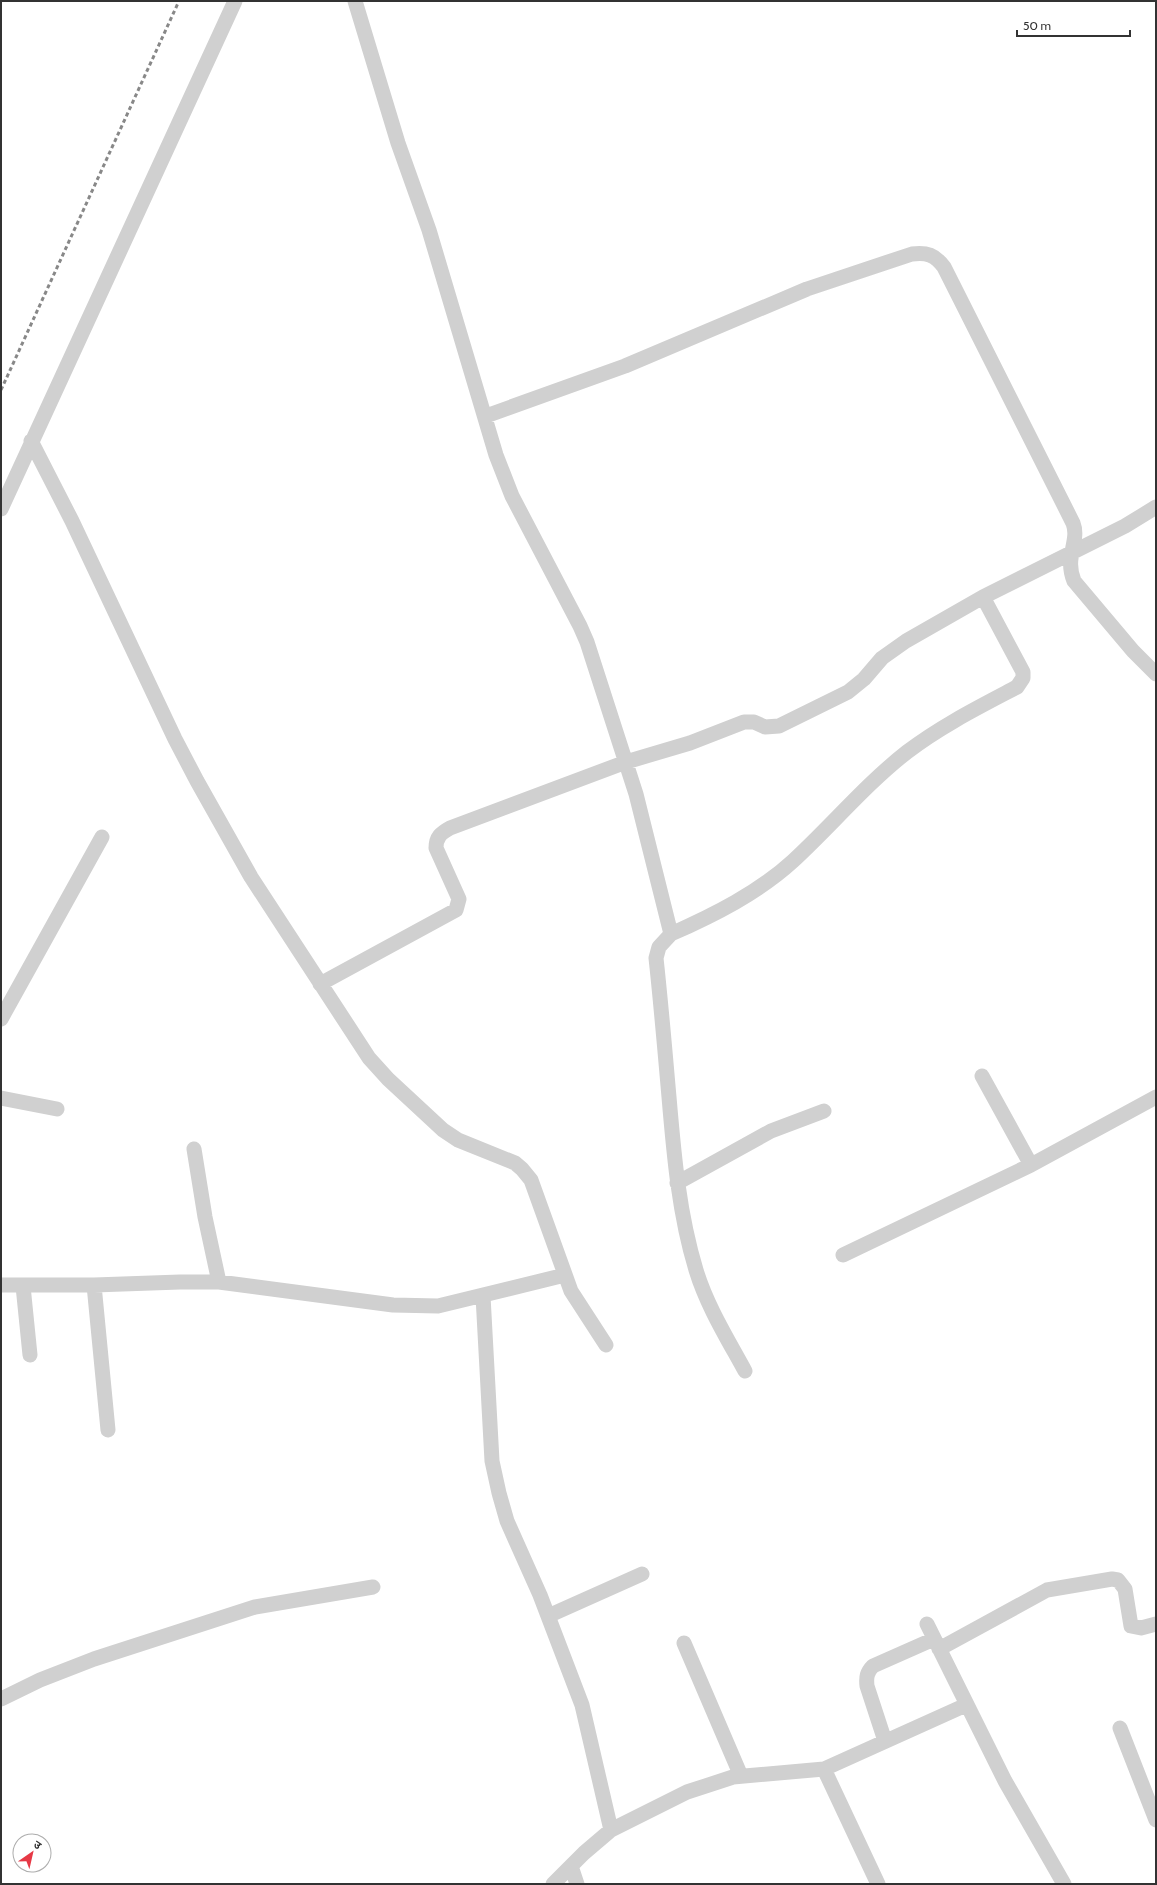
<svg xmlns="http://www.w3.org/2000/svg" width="1157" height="1885" viewBox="0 0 1157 1885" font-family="Cabin,'Noto Sans Devanagari',sans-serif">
	<rect width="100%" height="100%" fill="#fff"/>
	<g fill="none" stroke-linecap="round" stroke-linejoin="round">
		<path stroke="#d0d0d0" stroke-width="15" d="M355,1L398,143L429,230L496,455L512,496L580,626L587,642L636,794L671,934L659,947L656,958C661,1004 665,1051 669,1097C674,1156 679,1214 696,1270C707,1306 727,1338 745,1371
			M486,416L625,366L807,289L912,254C927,252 935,255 944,267L1073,523C1080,541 1064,557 1074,581L1133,651L1156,674
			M31,441L72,521L175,739L197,781L251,877L369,1058L388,1079L443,1130L458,1140L515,1163L522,1169L531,1180L571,1291L606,1345
			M1,509L235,1
			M671,934C714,915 758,893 793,861C832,825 866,784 907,752C941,726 979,707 1017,687L1023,678V672L983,597
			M320,984L456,910L459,899L436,848C436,837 441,833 450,828L626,762L690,743L744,722H754L765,727L779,726L848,692L864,679L882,658L906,641L983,597L1125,526L1156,507
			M1,1019L102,837
			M982,1076L1031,1165
			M1,1098L57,1109
			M194,1149L205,1217L219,1282
			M677,1183L771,1131L824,1111
			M843,1255L1031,1165L1156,1097
			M1,1285H94L180,1282H219L393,1305L438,1306L565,1275
			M94,1285L108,1430
			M23,1286L30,1355
			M483,1296L492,1461L499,1493L507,1521L540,1595L582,1705L611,1830
			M548,1616L642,1574
			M927,1624L1005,1781L1064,1884
			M684,1643L741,1776
			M939,1649L1047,1590L1112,1579L1118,1580L1125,1589L1131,1626L1141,1628L1156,1624
			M1,1699L40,1680L94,1659L255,1607L373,1587
			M1120,1728L1156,1820
			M885,1741L867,1686C866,1677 867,1672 873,1666L934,1639
			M824,1769L878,1884
			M571,1866L577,1884
			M553,1884L584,1853L611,1830L687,1792L733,1777L824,1769L966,1705"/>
		<path stroke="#888" stroke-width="3" stroke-dasharray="4 3" stroke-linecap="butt" d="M1,390L179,1"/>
	</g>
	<rect width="1157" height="1885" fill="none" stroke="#333333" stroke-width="4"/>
	<g transform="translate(32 1853) rotate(34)"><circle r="19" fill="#ffffff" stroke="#adadad"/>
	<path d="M0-3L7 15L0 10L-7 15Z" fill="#e63946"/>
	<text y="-6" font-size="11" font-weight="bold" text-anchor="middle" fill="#333333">उ</text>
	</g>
	<path d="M1017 30v6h113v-6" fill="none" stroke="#333333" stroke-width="2"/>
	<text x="1023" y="30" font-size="12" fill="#333333" stroke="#ffffff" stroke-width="3" paint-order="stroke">50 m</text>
</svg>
